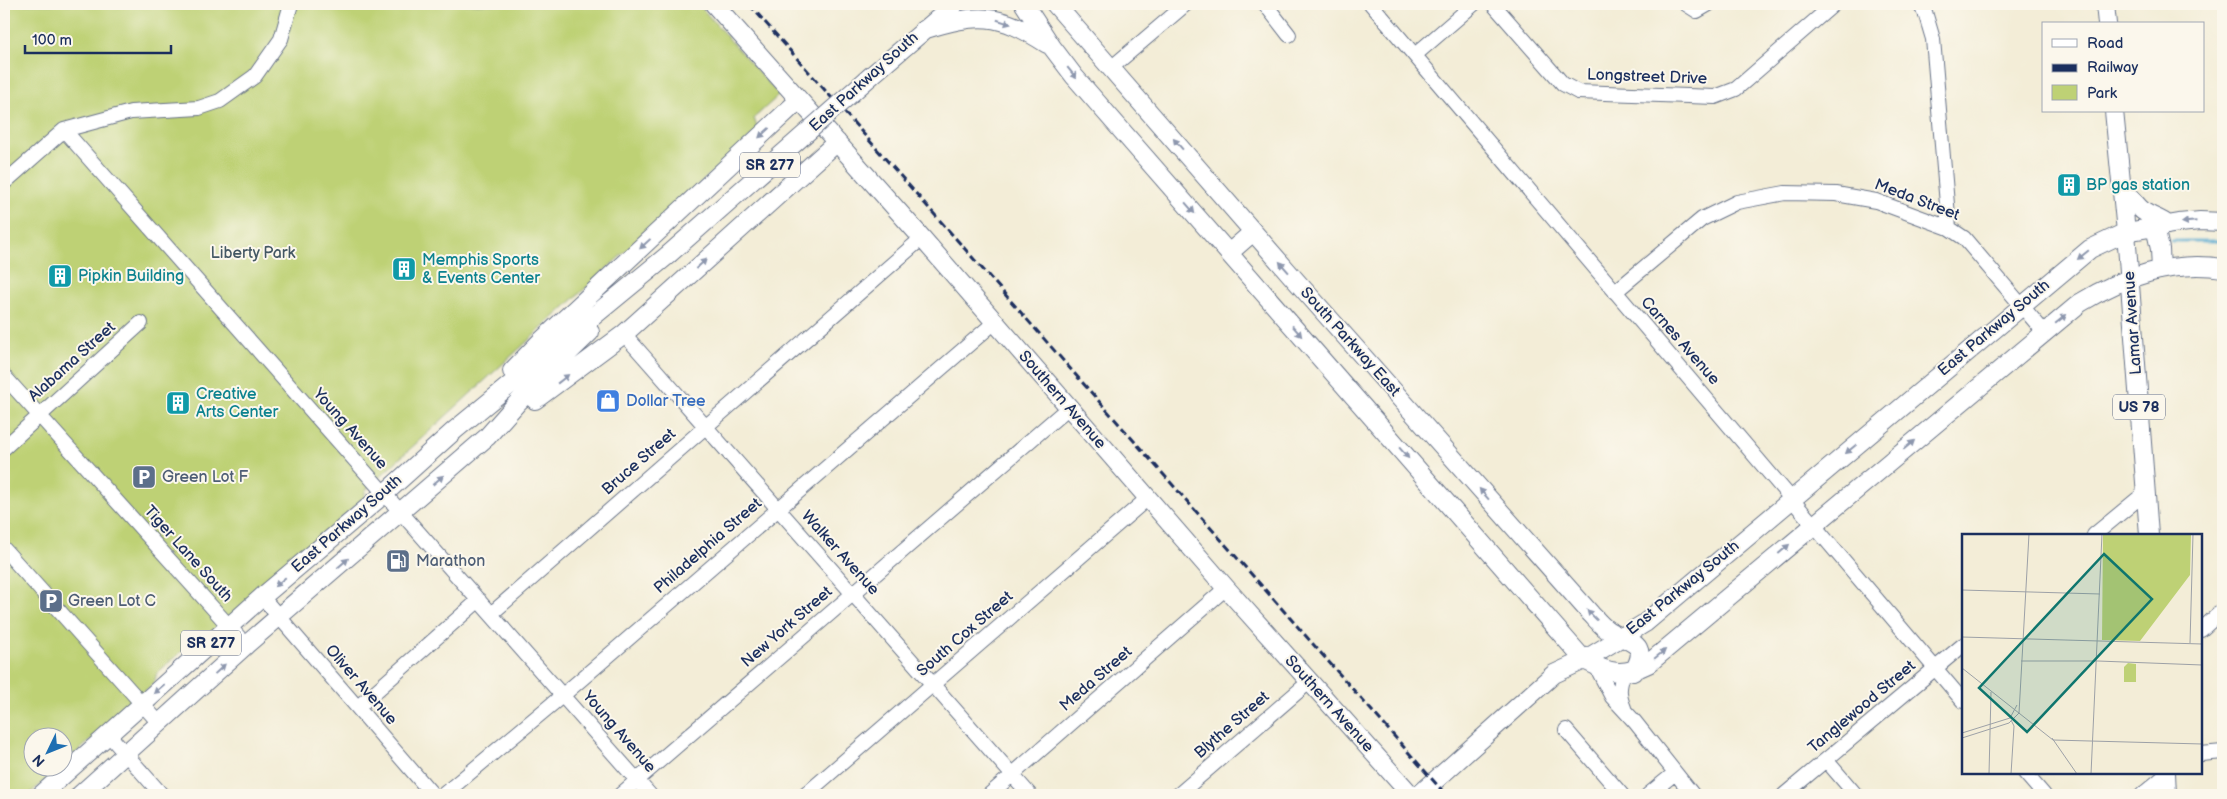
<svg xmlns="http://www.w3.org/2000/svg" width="2227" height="799" viewBox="0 0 2227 799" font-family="'Balsamiq Sans',sans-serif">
	<rect width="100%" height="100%" fill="#fbf7ec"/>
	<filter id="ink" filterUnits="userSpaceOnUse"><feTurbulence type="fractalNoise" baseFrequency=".02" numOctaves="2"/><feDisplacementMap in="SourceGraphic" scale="10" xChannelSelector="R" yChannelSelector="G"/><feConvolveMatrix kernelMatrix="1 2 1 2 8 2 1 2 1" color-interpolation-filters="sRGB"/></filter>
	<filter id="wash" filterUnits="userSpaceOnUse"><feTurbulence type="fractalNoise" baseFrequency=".0096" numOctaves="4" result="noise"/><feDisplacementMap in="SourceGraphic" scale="20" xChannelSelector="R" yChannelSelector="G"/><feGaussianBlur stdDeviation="1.12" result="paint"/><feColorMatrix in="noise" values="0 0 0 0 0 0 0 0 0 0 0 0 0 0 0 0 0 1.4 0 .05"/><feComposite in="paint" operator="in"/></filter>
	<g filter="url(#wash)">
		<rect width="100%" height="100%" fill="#f3edd7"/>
		<path fill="#bed175" stroke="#6c806a" d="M4,4H698L779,95L754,118L758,130L374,482L365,491V497L209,635L197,638L157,673L154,683L63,765L62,736H32V766L61,767L28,795H4Z"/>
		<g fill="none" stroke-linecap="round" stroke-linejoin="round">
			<path stroke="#53a8cf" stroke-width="3" d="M2172,241H2223"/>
		</g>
	</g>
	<g filter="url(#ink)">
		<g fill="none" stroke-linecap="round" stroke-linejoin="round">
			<defs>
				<path id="minor" d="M1265,4L1289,35
					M1371,4L1963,701
					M1493,4L1563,84L1578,92L1715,97L1736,89L1834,4
					M1686,4L1697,11L1709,4
					M1919,4L1925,12L1933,39L1949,228
					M1415,55L1474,4
					M1111,68L1186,4
					M64,130L650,795
					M4,183L64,130L131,112L199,108L220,101L255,76L281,39L291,4
					M1615,292L1702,219L1737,202L1785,193L1836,194L1876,201L1949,228L1964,238L2044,332
					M624,334L1030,795
					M4,376L246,645
					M4,448L141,323
					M2094,535L2145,493
					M4,549L160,724
					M262,597L433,795
					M491,614L922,238
					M2201,630L2223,610
					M1596,666L1612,697L1635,722L1693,795
					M358,707L479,600
					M1624,708C1618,694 1619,686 1624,673
					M1566,730L1622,795
					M108,734L162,795
					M2201,754L2223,752
					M1826,760L1856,795
					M2025,773L2044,795
					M443,795L563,695L995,322
					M620,795L1069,407
					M805,795L1148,498
					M989,795L1226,588
					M1178,795L1309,682
					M1648,795L1675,773
					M1784,795L1963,645
					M2142,795L2166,775"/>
				<path id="major" d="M714,4L922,238L1226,588L1411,795
					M1024,4L1052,47L1074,76L1584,660C1609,673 1622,677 1648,664L2080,303C2122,277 2173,260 2223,268
					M1055,4L1290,274L1591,614C1596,619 1602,627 1609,631C1629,643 1651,642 1633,672
					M2105,4L2107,24
					M923,30C978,13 998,12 1047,44
					M872,75L955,4
					M2114,111L2126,232L2149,535
					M2122,192C2132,196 2134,204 2143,211C2151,217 2160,218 2168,225
					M2155,227L2160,249L2161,270
					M1229,253L1253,232
					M512,371L541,341L799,100
					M535,400L624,334L837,142
					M2166,773L2167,795
					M41,795L262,597L384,494L455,430L668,255
					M80,795L246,645L487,437L518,402L590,332
					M1419,795L1554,674L1584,660L1645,623L2090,249L2126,232L2179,223L2200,221L2223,222"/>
			</defs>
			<use href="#minor" stroke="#677288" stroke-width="16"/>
			<use href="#major" stroke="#677288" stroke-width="20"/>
			<use href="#minor" stroke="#fff" stroke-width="14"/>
			<use href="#major" stroke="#fff" stroke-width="18"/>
			<path stroke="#1b2f5e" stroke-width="3" stroke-dasharray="8 4" stroke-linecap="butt" d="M749,4L1446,795"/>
			<defs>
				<path id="major-bridge" d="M668,255L872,75"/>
			</defs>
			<use href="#major-bridge" stroke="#677288" stroke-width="20" stroke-linecap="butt"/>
			<use href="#major-bridge" stroke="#fff" stroke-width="18"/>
		</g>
		<defs><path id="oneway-solid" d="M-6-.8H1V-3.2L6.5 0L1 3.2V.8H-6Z" transform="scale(1.25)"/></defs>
		<g fill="#8d97ae">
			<use href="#oneway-solid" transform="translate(1004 22) rotate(17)"/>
			<use href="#oneway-solid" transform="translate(1072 73) rotate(51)"/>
			<use href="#oneway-solid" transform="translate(764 133) rotate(137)"/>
			<use href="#oneway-solid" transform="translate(1178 144) rotate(-131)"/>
			<use href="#oneway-solid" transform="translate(1190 208) rotate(49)"/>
			<use href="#oneway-solid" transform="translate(2189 222) rotate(175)"/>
			<use href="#oneway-solid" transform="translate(645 244) rotate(137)"/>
			<use href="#oneway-solid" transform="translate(2083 255) rotate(141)"/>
			<use href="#oneway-solid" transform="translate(701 264) rotate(-42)"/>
			<use href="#oneway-solid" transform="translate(1284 267) rotate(-131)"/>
			<use href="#oneway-solid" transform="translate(2061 319) rotate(-39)"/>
			<use href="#oneway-solid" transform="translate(1297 331) rotate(49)"/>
			<use href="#oneway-solid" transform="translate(563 379) rotate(-38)"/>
			<use href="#oneway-solid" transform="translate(1909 445) rotate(-40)"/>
			<use href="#oneway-solid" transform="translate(1851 449) rotate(140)"/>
			<use href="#oneway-solid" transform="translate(1404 453) rotate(49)"/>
			<use href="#oneway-solid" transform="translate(438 480) rotate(-41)"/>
			<use href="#oneway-solid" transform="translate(1484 494) rotate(-131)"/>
			<use href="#oneway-solid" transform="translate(1784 549) rotate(-41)"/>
			<use href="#oneway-solid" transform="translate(343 563) rotate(-41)"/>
			<use href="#oneway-solid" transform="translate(280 582) rotate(140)"/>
			<use href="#oneway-solid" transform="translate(1592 615) rotate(-134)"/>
			<use href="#oneway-solid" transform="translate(1660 654) rotate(-39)"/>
			<use href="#oneway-solid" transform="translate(220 669) rotate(-43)"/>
			<use href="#oneway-solid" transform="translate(159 689) rotate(139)"/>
		</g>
	</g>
	<defs>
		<symbol id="building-square" viewBox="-11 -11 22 22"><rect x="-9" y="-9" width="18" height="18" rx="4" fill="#0f9aa8" stroke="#fbf7ec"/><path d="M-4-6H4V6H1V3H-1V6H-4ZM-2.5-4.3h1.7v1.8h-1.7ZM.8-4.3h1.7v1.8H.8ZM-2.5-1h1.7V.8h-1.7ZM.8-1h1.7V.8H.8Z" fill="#fff"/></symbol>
		<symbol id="shop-square" viewBox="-11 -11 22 22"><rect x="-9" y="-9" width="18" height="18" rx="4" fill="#3f7fe0" stroke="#fbf7ec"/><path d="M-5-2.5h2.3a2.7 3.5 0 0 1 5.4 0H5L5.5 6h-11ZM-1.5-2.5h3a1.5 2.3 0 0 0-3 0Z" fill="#fff"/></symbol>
		<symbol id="parking-square" viewBox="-11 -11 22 22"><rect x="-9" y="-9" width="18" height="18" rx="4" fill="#5c6f8a" stroke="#fbf7ec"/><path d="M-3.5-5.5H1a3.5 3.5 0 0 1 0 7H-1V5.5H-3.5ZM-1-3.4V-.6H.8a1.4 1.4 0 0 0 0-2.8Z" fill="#fff"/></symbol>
		<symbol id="fuel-square" viewBox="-11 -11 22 22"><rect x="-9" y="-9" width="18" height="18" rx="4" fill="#5c6f8a" stroke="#fbf7ec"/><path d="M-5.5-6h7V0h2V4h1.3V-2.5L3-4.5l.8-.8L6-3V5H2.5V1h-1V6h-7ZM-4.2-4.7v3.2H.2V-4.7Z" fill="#fff"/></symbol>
	</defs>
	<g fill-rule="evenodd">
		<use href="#building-square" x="2055" y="171" width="28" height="28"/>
		<use href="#building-square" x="390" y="255" width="28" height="28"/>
		<use href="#building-square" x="46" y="262" width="28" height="28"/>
		<use href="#shop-square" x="594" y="387" width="28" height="28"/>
		<use href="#building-square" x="164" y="389" width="28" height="28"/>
		<use href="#parking-square" x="130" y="463" width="28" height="28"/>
		<use href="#fuel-square" x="384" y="547" width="28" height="28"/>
		<use href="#parking-square" x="37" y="587" width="28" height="28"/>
	</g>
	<g text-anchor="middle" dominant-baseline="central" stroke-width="4" stroke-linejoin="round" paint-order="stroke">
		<g fill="#fbf7ec" stroke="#5e6b89" stroke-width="1">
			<rect x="740" y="152.5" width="60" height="25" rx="4"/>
			<rect x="2113" y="394.5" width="52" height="25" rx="4"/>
			<rect x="181" y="630.5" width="60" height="25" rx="4"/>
		</g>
		<g font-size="15" font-weight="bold" fill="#1b2f5e">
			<text x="770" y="165">SR 277</text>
			<text x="2139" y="407">US 78</text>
			<text x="211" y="643">SR 277</text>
		</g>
		<g font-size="16" fill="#1b2f5e" stroke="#fbf7ec">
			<text transform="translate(1647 77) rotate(2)">Longstreet Drive</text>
			<text transform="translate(864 82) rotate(-42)">East Parkway South</text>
			<text transform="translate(1917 200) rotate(21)">Meda Street</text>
			<text transform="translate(2133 323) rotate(-94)">Lamar Avenue</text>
			<text transform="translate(1994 328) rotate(-40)">East Parkway South</text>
			<text transform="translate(1680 341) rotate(49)">Carnes Avenue</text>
			<text transform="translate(1350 342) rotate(48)">South Parkway East</text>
			<text transform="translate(72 362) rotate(-42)">Alabama Street</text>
			<text transform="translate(1062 400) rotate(49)">Southern Avenue</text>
			<text transform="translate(350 429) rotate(48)">Young Avenue</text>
			<text transform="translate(639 462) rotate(-41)">Bruce Street</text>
			<text transform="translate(347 524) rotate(-41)">East Parkway South</text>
			<text transform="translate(708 546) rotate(-41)">Philadelphia Street</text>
			<text transform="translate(840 553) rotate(48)">Walker Avenue</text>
			<text transform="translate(188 554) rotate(48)">Tiger Lane South</text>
			<text transform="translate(1683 588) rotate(-39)">East Parkway South</text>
			<text transform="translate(787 627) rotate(-41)">New York Street</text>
			<text transform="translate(965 634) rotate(-41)">South Cox Street</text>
			<text transform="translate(1096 679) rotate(-41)">Meda Street</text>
			<text transform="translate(361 685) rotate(49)">Oliver Avenue</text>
			<text transform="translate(1329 704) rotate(48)">Southern Avenue</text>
			<text transform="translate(1862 707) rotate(-40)">Tanglewood Street</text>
			<text transform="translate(1232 725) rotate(-41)">Blythe Street</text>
			<text transform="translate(619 732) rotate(49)">Young Avenue</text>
		</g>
		<g font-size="16" fill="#0d838f" stroke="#fbf7ec" text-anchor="start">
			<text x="2086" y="185">BP gas station</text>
			<text x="422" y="260">Memphis Sports<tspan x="422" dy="18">&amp; Events Center</tspan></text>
			<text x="78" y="276">Pipkin Building</text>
			<text x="196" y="394">Creative<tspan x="196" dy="18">Arts Center</tspan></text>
		</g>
		<g font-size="16" fill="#445864" stroke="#fbf7ec">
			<text x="253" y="253">Liberty Park</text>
		</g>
		<g font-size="16" fill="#366cbe" stroke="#fbf7ec" text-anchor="start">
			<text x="626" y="401">Dollar Tree</text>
		</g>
		<g font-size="16" fill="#4e5e75" stroke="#fbf7ec" text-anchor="start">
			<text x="162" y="477">Green Lot F</text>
			<text x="416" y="561">Marathon</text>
			<text x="68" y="601">Green Lot C</text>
		</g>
	</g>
	<g transform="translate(1962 534)">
		<rect width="240" height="240" fill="#f3edd7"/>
		<path d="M141,0H229L228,41L178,107L140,106ZM166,129L174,130V148H162V133Z" fill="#bed175"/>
		<path fill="none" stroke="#9da1a7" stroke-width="1" d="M0,56L138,60M0,103L240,110M228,109L231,0M59,127H136M136,127L240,131M0,134L91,206M49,186L52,192L49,240M0,199L48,184L55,171M0,204L47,189L57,179L67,0M90,204L115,240M91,206L240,210M27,240L29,158M129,240L140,0"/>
		<path fill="#0f766e" fill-opacity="0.15" stroke="#0f766e" stroke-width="2.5" d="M142,20L190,65L65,198L17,154Z"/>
		<rect width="240" height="240" fill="none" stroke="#1b2f5e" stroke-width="2.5"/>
	</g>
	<rect width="2227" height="799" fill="none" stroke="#fbf7ec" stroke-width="20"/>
	<rect x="2042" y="22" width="162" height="90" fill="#fbf7ec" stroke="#a1a7b3"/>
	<rect x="2052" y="39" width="25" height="8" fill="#ffffff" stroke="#a1a7b3"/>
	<text x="2087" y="48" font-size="15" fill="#1b2f5e">Road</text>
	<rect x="2052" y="64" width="25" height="8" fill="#1b2f5e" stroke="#a1a7b3"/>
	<text x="2087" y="72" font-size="15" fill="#1b2f5e">Railway</text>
	<rect x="2052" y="85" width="25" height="15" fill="#bed175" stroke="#a1a7b3"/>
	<text x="2087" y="98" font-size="15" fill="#1b2f5e">Park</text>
	<g transform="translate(48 752) rotate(227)"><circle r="24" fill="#fbf7ec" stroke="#a1a7b3"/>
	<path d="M0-4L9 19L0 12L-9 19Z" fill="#1f6fb2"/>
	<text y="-8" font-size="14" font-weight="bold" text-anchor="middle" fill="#1b2f5e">N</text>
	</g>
	<path d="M25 45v8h146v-8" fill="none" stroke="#1b2f5e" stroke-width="2.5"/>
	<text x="32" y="45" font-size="15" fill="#1b2f5e" stroke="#fbf7ec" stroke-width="4" paint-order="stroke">100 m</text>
</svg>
